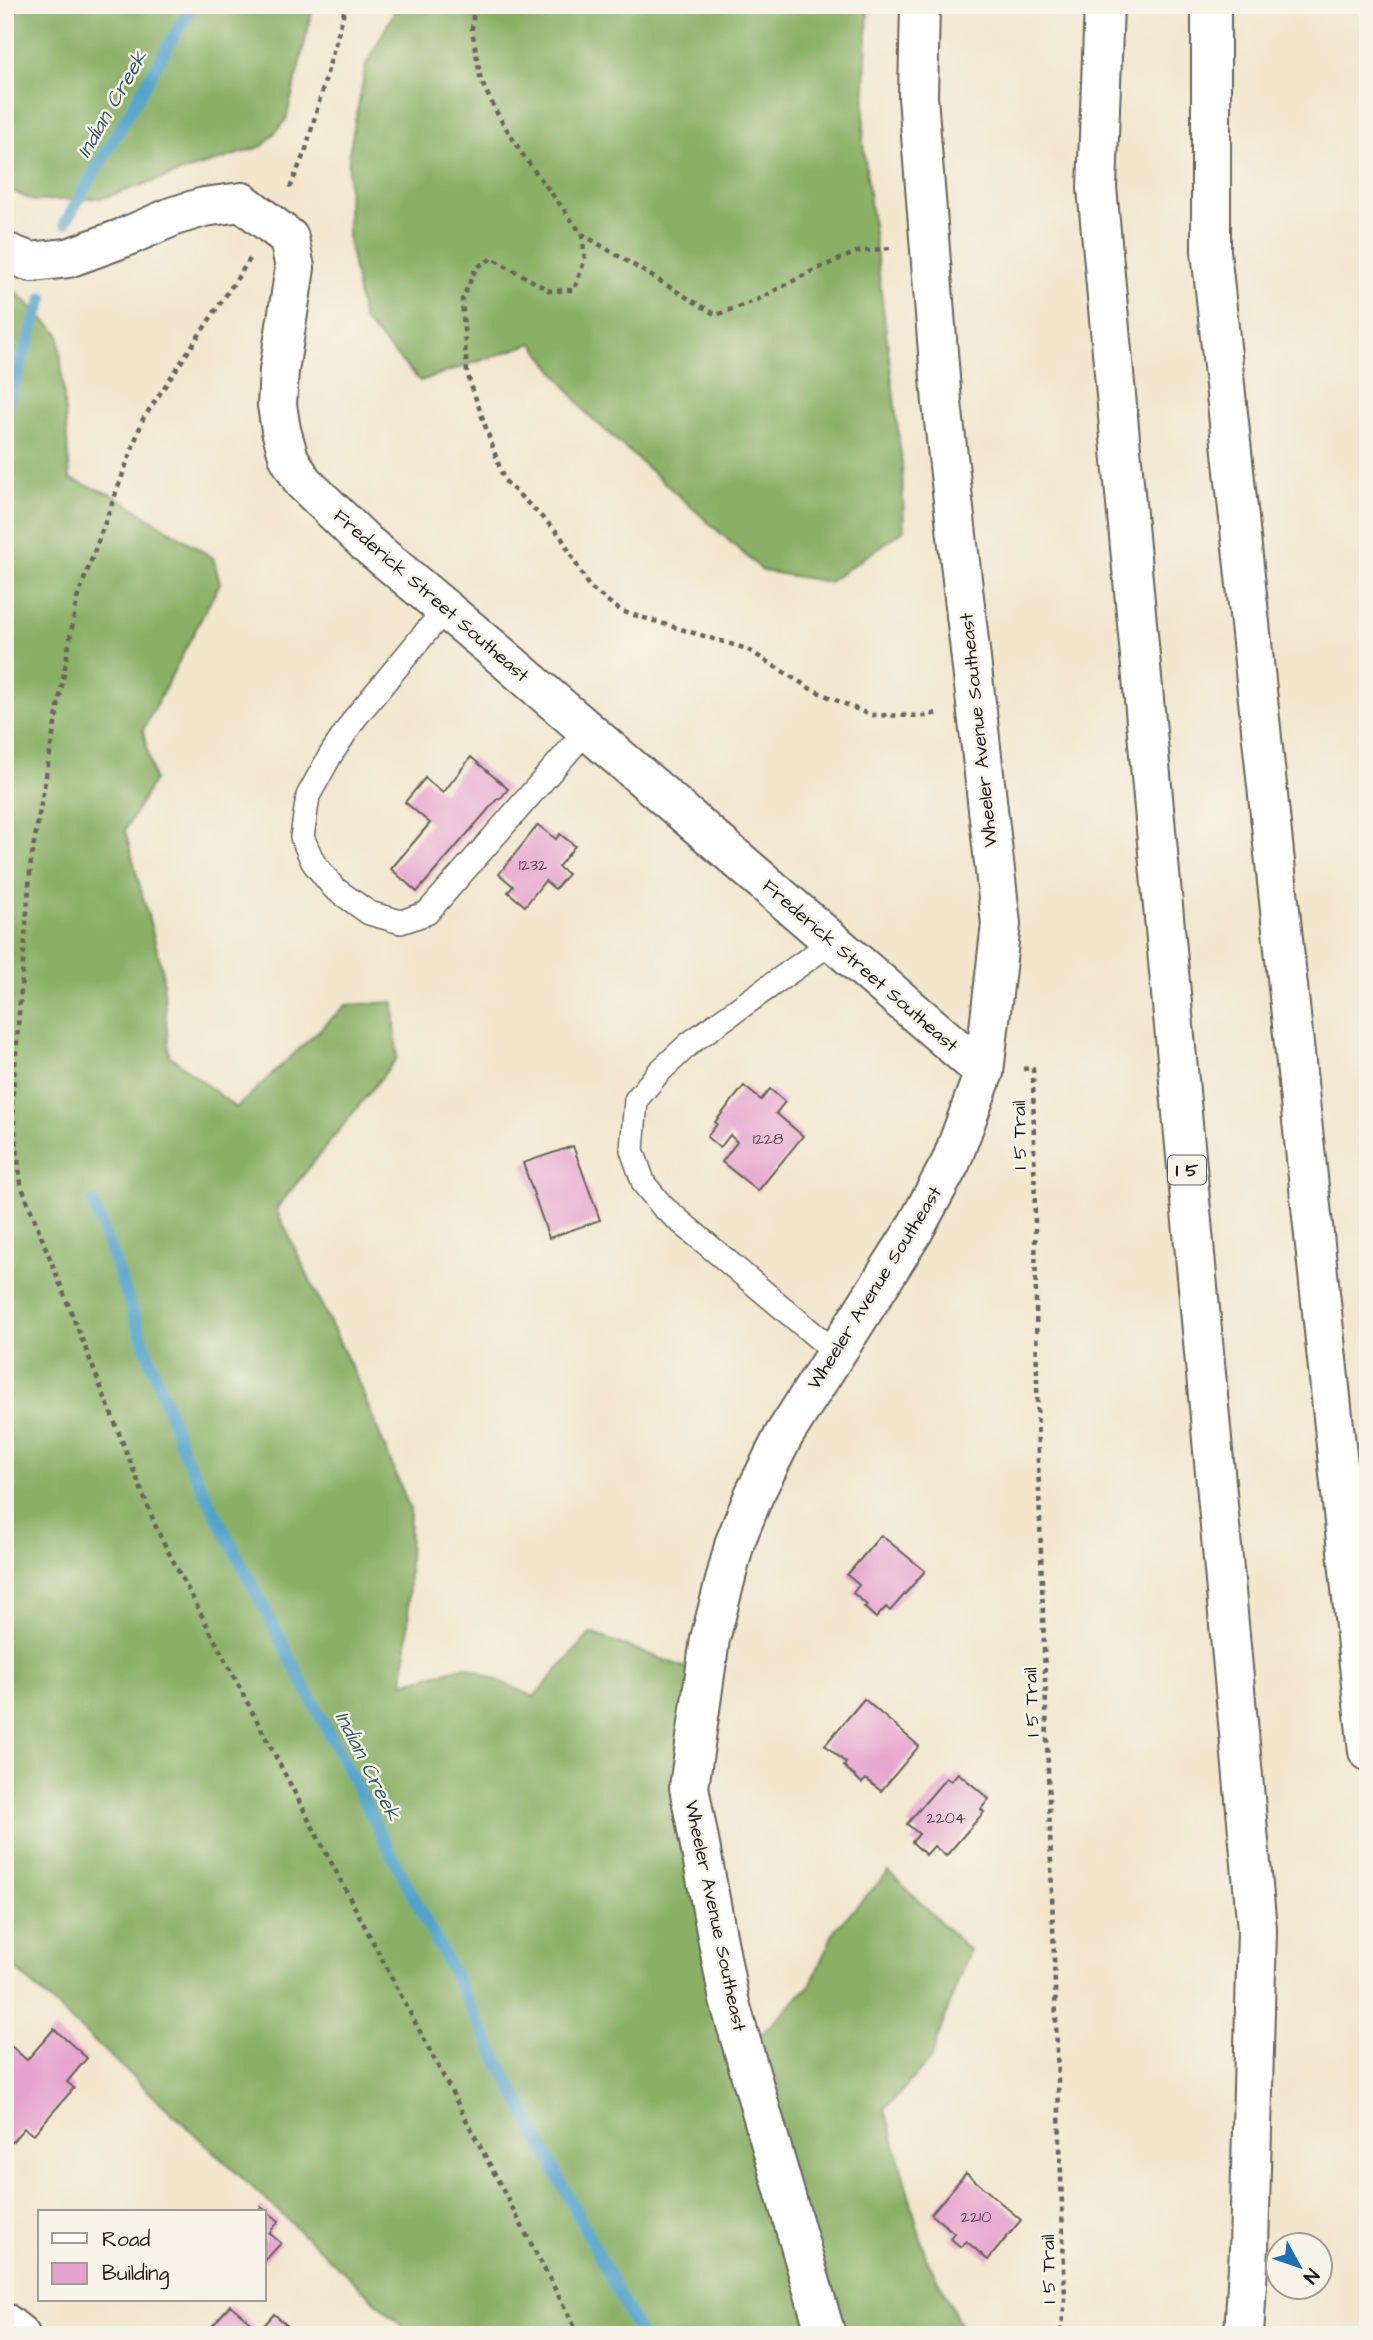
<svg xmlns="http://www.w3.org/2000/svg" width="1373" height="2340" viewBox="0 0 1373 2340" font-family="'Architects Daughter',sans-serif">
	<rect width="100%" height="100%" fill="#f7f3e8"/>
	<filter id="ink" filterUnits="userSpaceOnUse"><feTurbulence type="fractalNoise" baseFrequency=".0143" numOctaves="2"/><feDisplacementMap in="SourceGraphic" scale="14" xChannelSelector="R" yChannelSelector="G"/><feConvolveMatrix kernelMatrix="1 2 1 2 8 2 1 2 1" color-interpolation-filters="sRGB"/></filter>
	<filter id="wash" filterUnits="userSpaceOnUse"><feTurbulence type="fractalNoise" baseFrequency=".00686" numOctaves="4" result="noise"/><feDisplacementMap in="SourceGraphic" scale="28" xChannelSelector="R" yChannelSelector="G"/><feGaussianBlur stdDeviation="1.57" result="paint"/><feColorMatrix in="noise" values="0 0 0 0 0 0 0 0 0 0 0 0 0 0 0 0 0 1.4 0 .05"/><feComposite in="paint" operator="in"/></filter>
	<g filter="url(#wash)">
		<rect width="100%" height="100%" fill="#f2e6cd"/>
		<path fill="#8ab066" stroke="#536641" stroke-width="2" d="M13,5H315L312,12L286,120L263,146L103,198L34,201L5,188V47Z
			M398,5H868L863,143L902,464L904,530L829,582L763,571L587,414L533,343L420,381L363,320L348,237L349,153L366,65Z
			M5,281L59,334L70,479L115,496L213,558L220,583L143,730L154,780L125,830L162,968L169,1055L236,1108L346,1005L394,1002L397,1058L276,1209L357,1379L410,1509L408,1630L403,1683L466,1666L534,1697L591,1633L705,1675L689,1787L745,2051L811,1984L835,1929L889,1872L969,1950L930,2060L885,2109L926,2257L966,2335H412L5,1959Z"/>
		<g fill="none" stroke-linecap="round" stroke-linejoin="round">
			<path stroke="#51a3cc" stroke-width="12" d="M65,223L192,5
				M5,411L43,298
				M93,1202L183,1451L640,2335"/>
		</g>
		<g id="blocks">
			<path fill="#e6a2ce" d="M471,757L508,789L500,799L498,798L417,892L391,869L430,823L405,802L425,778L443,793Z
				M538,825L556,839L560,834L575,846L558,867L568,874L555,889L545,881L525,906L508,892L513,886L499,874Z
				M744,1086L761,1100L770,1089L785,1102L776,1113L803,1136L758,1191L722,1162L737,1142L730,1135L720,1148L707,1137L717,1124L715,1122Z
				M573,1146L600,1220L549,1238L523,1163Z
				M881,1535L925,1571L890,1611L886,1607L876,1618L864,1607L867,1605L853,1593L859,1585L847,1575Z
				M864,1699L919,1746L881,1791L866,1779L862,1783L844,1766L846,1763L825,1745Z
				M958,1773L989,1799L981,1809L984,1812L946,1856L934,1846L926,1855L912,1842L919,1834L907,1824L946,1778L951,1781Z
				M54,2029L87,2058L67,2082L74,2088L33,2135L24,2128L5,2150V2041L27,2060Z
				M966,2173L1021,2220L988,2260L966,2241L961,2247L950,2238L954,2233L931,2214Z
				M261,2207L279,2221L269,2233L281,2243L264,2262V2212H257Z
				M230,2305L260,2330L274,2314L298,2335H205Z"/>
		</g>
	</g>
	<g filter="url(#ink)">
		<use href="#blocks" fill-opacity="0" stroke="#67635a" stroke-width="2"/>
		<g fill="none" stroke-linecap="round" stroke-linejoin="round">
			<defs>
				<path id="lane" d="M445,609L355,718L330,756L308,796L302,837L313,862L334,888L369,913L401,922L427,913L587,730
					M832,942L690,1043L659,1072L636,1100L632,1150L644,1184L663,1207L836,1353"/>
				<path id="street" d="M5,252L31,262L68,258L123,238L174,216L204,207L242,202L289,238L295,268L279,371L277,405L281,430L289,458L303,482L366,543L499,654L984,1072"/>
				<path id="secondary" d="M5,2323L20,2335
					M826,2335L729,2000L689,1787L710,1639L735,1542L754,1495L784,1435L913,1232L951,1162L984,1072L1001,924L942,403L918,97L920,5"/>
				<path id="highway" d="M1104,5L1097,188L1257,1929L1249,2249L1244,2335
					M1211,5V251L1368,1751"/>
			</defs>
			<use href="#lane" stroke="#67635a" stroke-width="26"/>
			<use href="#street" stroke="#67635a" stroke-width="42"/>
			<use href="#secondary" stroke="#67635a" stroke-width="42"/>
			<use href="#highway" stroke="#67635a" stroke-width="42"/>
			<path stroke="#67635a" stroke-width="4.5" stroke-dasharray="5 5" stroke-linecap="butt" d="M474,5L472,29L481,81L499,117L525,158L582,234L716,315L757,300L812,271L857,252L890,248
				M290,188L306,149L346,5
				M582,234L585,259L574,290L550,291L492,258L476,268L462,300L467,373L504,480L560,535L589,587L621,611L747,649L811,689L870,715L926,716L937,713
				M250,259L143,419L77,599L31,861L12,1103L21,1185L158,1532L579,2335
				M1023,1069L1033,1068L1038,1460L1065,2299L1061,2335"/>
			<use href="#lane" stroke="#fff" stroke-width="23"/>
			<use href="#street" stroke="#fff" stroke-width="38"/>
			<use href="#secondary" stroke="#fff" stroke-width="38"/>
			<use href="#highway" stroke="#fff" stroke-width="38"/>
		</g>
	</g>
	<g text-anchor="middle" dominant-baseline="central" stroke-width="5" stroke-linejoin="round" paint-order="stroke">
		<g font-size="16" fill="#4e3e48">
			<text x="533" y="865">1232</text>
			<text x="768" y="1139">1228</text>
			<text x="946" y="1818">2204</text>
			<text x="976" y="2217">2210</text>
		</g>
		<rect fill="#f7f3e8" stroke="#5e5c59" stroke-width="2" x="1168" y="1155.5" width="38" height="29" rx="5"/>
		<g font-size="18" font-weight="bold" fill="#1c1c1c">
			<text x="1187" y="1170">I 5</text>
		</g>
		<g font-size="19" fill="#1c1c1c" stroke="#f7f3e8">
			<text transform="translate(431 596) rotate(41)">Frederick Street Southeast</text>
			<text transform="translate(979 730) rotate(-96)">Wheeler Avenue Southeast</text>
			<text transform="translate(860 966) rotate(41)">Frederick Street Southeast</text>
			<text transform="translate(1020 1135) rotate(-91)">I 5 Trail</text>
			<text transform="translate(875 1288) rotate(-58)">Wheeler Avenue Southeast</text>
			<text transform="translate(1032 1702) rotate(-92)">I 5 Trail</text>
			<text transform="translate(715 1916) rotate(78)">Wheeler Avenue Southeast</text>
			<text transform="translate(1049 2269) rotate(-91)">I 5 Trail</text>
		</g>
		<g font-size="21" font-style="italic" fill="#34596b" stroke="#f7f3e8">
			<text transform="translate(112 104) rotate(-60)">Indian Creek</text>
			<text transform="translate(368 1766) rotate(63)">Indian Creek</text>
		</g>
	</g>
	<rect width="1373" height="2340" fill="none" stroke="#f7f3e8" stroke-width="28"/>
	<rect x="38" y="2210" width="228" height="91" fill="#f7f3e8" stroke="#9f9d96" stroke-width="2"/>
	<rect x="52" y="2233" width="35" height="10" fill="#ffffff" stroke="#9f9d96" stroke-width="2"/>
	<text x="102" y="2246" font-size="21" fill="#1c1c1c">Road</text>
	<rect x="52" y="2263" width="35" height="21" fill="#e6a2ce" stroke="#9f9d96" stroke-width="2"/>
	<text x="102" y="2280" font-size="21" fill="#1c1c1c">Building</text>
	<g transform="translate(1299 2266) rotate(130)"><circle r="33" fill="#f7f3e8" stroke="#9f9d96" stroke-width="2"/>
	<path d="M0-5L12 26L0 18L-12 26Z" fill="#1f6fb2"/>
	<text y="-10" font-size="19" font-weight="bold" text-anchor="middle" fill="#1c1c1c">N</text>
	</g>
</svg>
